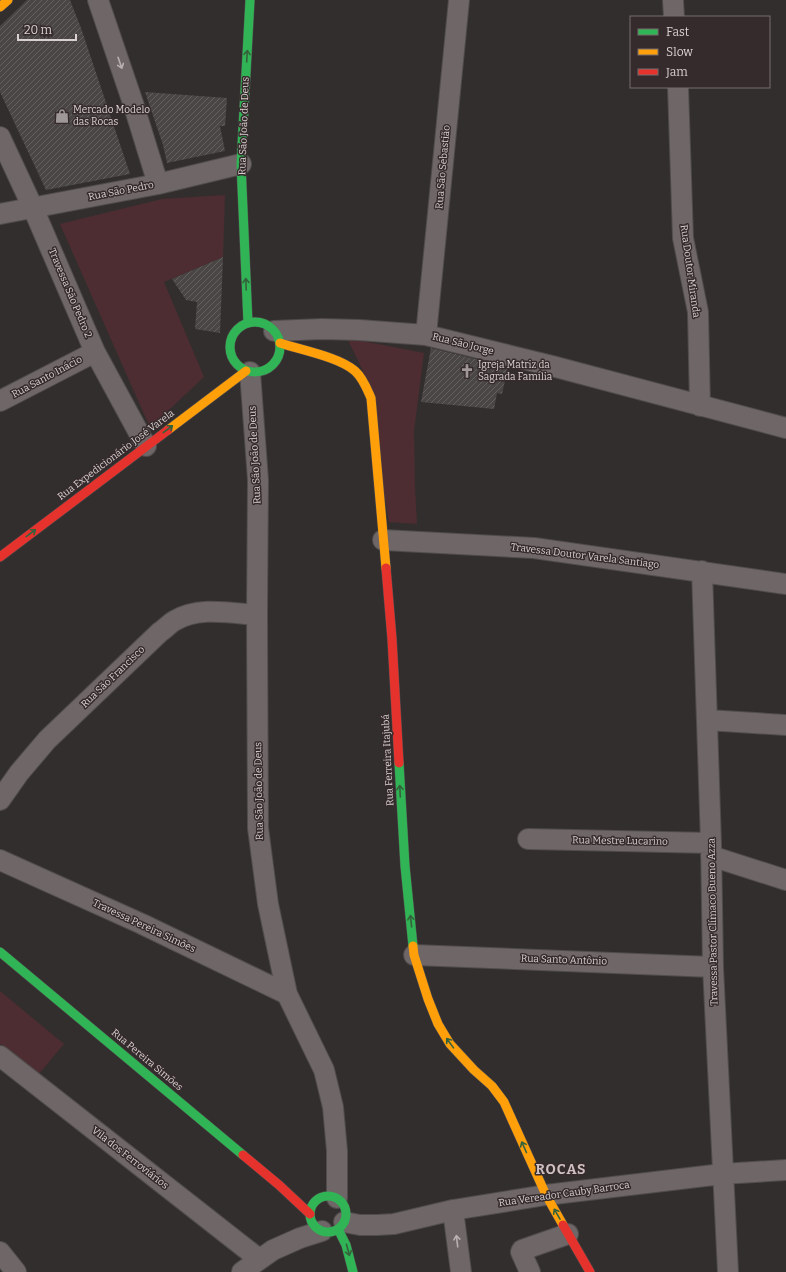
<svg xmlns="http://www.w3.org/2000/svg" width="786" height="1272" viewBox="0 0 786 1272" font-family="Bitter,serif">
	<defs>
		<pattern id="building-hatch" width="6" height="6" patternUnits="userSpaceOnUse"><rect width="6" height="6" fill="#4b4646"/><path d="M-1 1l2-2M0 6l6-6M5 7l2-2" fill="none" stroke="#646060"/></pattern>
	</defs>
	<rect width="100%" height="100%" fill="#332e2e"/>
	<path fill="#4d2d31" d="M225,195L223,257L164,282L204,377L156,422L148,423L60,224L162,199Z
		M347,338L424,353L414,431L415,487L417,524L389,522L363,371Z
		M0,991L64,1044L38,1075L0,1044Z"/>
	<path fill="url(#building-hatch)" d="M27,0H70L81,28L130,174L46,190L0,92V26Z
		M145,92L227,98L225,126H220L225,151L167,163L163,145Z
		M223,257L220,333L195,329L197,302L186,300L172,279Z
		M431,348L508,367L502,394L497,393L494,409L421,402Z"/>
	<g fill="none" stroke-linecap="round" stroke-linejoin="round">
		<defs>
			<path id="street" d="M98,0L133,103L158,184
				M673,0L674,17
				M678,87L683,238L698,312L700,406
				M0,137L33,208L95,352L146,446
				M0,214L158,184L241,164
				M274,331L322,329L359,330L426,335L552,366L786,428
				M426,335L459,0
				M250,372L258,480L257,615L258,828L268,904L287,994L324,1070L333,1107L337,1151V1198
				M0,401L95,352
				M383,540L534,548L786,584
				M702,571L711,843L713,967L728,1272
				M707,720L786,725
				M0,800L19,773L47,740L160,632C165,629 169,624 174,621C198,606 231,613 257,615
				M528,839L711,843
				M711,856L786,880
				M0,860L142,924L287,994
				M414,955L713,967
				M0,1056L259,1259
				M453,1210L461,1272
				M344,1222L360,1225H377L394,1224L453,1210L546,1195L722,1174L786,1170
				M0,1252L16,1272
				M242,1272L273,1250L300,1238L322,1231
				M530,1272L521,1252L522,1250L568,1234"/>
			<path id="fast" d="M230 347a25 25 0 1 1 50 0a25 25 0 1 1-50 0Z
				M248,323L241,164L250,0
				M399,763L405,866L413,946
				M0,952L243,1155
				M310 1214a18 18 0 1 1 36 0a18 18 0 1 1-36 0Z
				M338,1229L346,1245L353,1272"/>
			<path id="slow" d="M0,7L8,0
				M280,343C301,350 339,357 355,371C363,378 367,389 371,398L386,568
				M168,430L246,371
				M413,946L414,955L428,999L438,1024L450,1044L474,1070L492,1086L504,1102L546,1195L563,1225"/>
			<path id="jam" d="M0,557L168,430
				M386,568L392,639L399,763
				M243,1155L279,1185L310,1214
				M563,1225L590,1272"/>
		</defs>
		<use href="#street" stroke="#504c4c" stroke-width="22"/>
		<use href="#fast" stroke="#504c4c" stroke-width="10"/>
		<use href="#slow" stroke="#504c4c" stroke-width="10"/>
		<use href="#jam" stroke="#504c4c" stroke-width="10"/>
		<use href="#street" stroke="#6e6667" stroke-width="20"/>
		<use href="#fast" stroke="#30b455" stroke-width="9"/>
		<use href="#slow" stroke="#ff9f0a" stroke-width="9"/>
		<use href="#jam" stroke="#e5322d" stroke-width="9"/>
	</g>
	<defs><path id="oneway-shaft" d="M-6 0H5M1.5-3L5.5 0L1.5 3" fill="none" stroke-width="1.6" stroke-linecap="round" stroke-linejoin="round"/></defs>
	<g stroke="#34623c">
		<use href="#oneway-shaft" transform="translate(247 56) rotate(-87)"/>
		<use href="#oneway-shaft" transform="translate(246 284) rotate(-92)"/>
		<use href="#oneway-shaft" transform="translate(168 429) rotate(-37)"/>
		<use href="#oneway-shaft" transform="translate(31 533) rotate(-37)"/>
		<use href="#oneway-shaft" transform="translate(400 791) rotate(-93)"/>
		<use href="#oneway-shaft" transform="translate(411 921) rotate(-96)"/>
		<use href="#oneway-shaft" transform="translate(450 1043) rotate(-126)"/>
		<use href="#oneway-shaft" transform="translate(524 1147) rotate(-114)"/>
		<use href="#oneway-shaft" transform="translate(557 1214) rotate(-120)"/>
		<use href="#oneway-shaft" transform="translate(348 1250) rotate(75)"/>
	</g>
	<g stroke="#b9b1b1">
		<use href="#oneway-shaft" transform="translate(120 63) rotate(71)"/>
		<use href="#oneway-shaft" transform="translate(457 1241) rotate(-97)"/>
	</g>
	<defs>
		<symbol id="shop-bare" viewBox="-9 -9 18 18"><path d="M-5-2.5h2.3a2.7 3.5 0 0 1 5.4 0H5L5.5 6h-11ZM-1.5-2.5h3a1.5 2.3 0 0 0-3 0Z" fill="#9f9898" stroke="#362b2c" stroke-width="2.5" paint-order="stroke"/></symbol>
		<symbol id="church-bare" viewBox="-9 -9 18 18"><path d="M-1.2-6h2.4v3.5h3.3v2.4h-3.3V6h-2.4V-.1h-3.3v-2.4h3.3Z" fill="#9f9898" stroke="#362b2c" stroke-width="2.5" paint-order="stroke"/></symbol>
	</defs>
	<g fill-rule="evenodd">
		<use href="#shop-bare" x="52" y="106" width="20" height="20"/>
		<use href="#church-bare" x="457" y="361" width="20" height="20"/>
	</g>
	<g text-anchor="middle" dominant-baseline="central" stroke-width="3" stroke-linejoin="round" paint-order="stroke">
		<g font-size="10" fill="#d9d1d1" stroke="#362b2c" text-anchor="start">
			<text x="73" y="110">Mercado Modelo<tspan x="73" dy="12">das Rocas</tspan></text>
			<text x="478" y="365">Igreja Matriz da<tspan x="478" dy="12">Sagrada Família</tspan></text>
		</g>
		<g font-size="10" fill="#d9d1d1" stroke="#362b2c">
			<text transform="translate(244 126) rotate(-88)">Rua São João de Deus</text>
			<text transform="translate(443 167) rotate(-85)">Rua São Sebastião</text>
			<text transform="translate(121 191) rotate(-11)">Rua São Pedro</text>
			<text transform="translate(690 271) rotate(82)">Rua Doutor Miranda</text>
			<text transform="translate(70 293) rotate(67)">Travessa São Pedro 2</text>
			<text transform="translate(463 344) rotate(14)">Rua São Jorge</text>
			<text transform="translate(47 377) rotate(-28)">Rua Santo Inácio</text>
			<text transform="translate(116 455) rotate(-37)">Rua Expedicionário José Varela</text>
			<text transform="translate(255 455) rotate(-93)">Rua São João de Deus</text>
			<text transform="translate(585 556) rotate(7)">Travessa Doutor Varela Santiago</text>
			<text transform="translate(113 677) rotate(-44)">Rua São Francisco</text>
			<text transform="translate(388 760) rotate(-93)">Rua Ferreira Itajubá</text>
			<text transform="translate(259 791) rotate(-91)">Rua São João de Deus</text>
			<text transform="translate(620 841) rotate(1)">Rua Mestre Lucarino</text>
			<text transform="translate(713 922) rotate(-91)">Travessa Pastor Clímaco Bueno Azza</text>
			<text transform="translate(144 926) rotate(25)">Travessa Pereira Simões</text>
			<text transform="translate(564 960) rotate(2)">Rua Santo Antônio</text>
			<text transform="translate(147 1060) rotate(40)">Rua Pereira Simões</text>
			<text transform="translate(130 1158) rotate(38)">Vila dos Ferroviários</text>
			<text transform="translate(564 1194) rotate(-8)">Rua Vereador Cauby Barroca</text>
		</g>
		<g font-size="14" font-weight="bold" letter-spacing="1" fill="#d0c1c2" stroke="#362b2c">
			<text x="561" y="1169">ROCAS</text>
		</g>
	</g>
	<rect x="630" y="16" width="140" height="72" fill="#362b2c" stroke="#776d6e"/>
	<rect x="638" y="29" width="20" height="6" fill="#30b455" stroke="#776d6e"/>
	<text x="666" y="36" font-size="12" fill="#d9d1d1">Fast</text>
	<rect x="638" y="49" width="20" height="6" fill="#ff9f0a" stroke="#776d6e"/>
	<text x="666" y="56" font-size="12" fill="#d9d1d1">Slow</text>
	<rect x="638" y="69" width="20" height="6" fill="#e5322d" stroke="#776d6e"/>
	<text x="666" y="76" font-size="12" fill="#d9d1d1">Jam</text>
	<path d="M18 34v6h58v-6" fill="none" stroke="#d9d1d1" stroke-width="2"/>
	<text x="24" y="34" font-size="12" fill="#d9d1d1" stroke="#362b2c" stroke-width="3" paint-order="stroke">20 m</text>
</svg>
